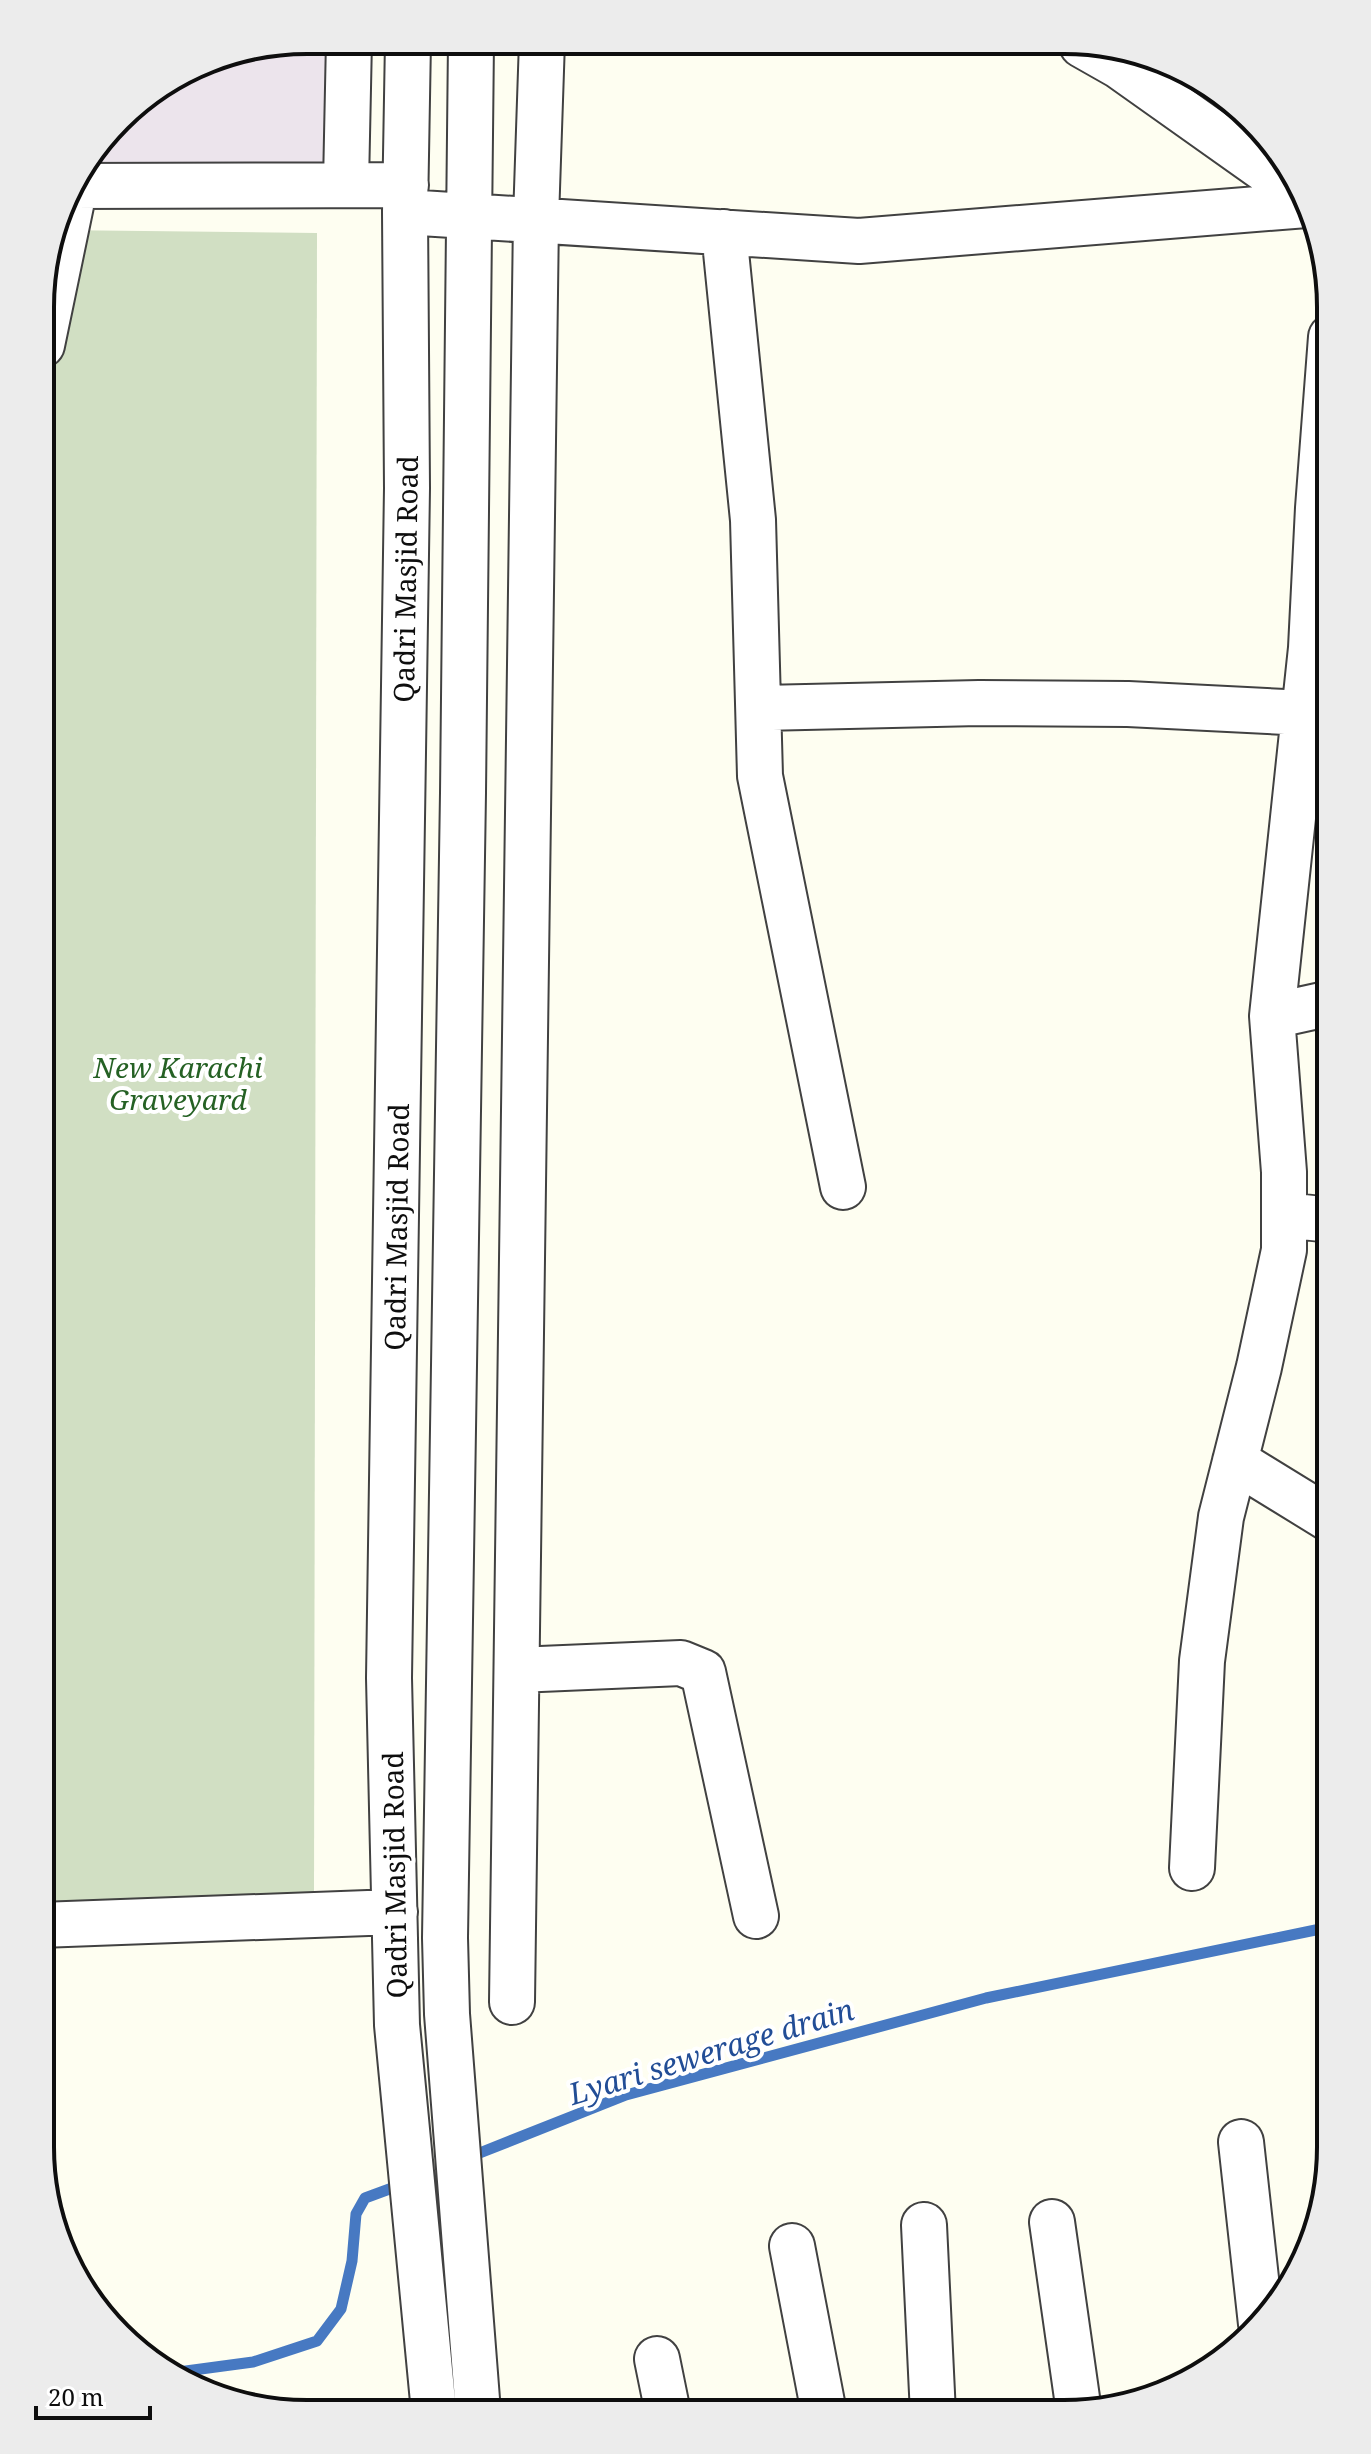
<svg xmlns="http://www.w3.org/2000/svg" width="1371" height="2454" viewBox="0 0 1371 2454" font-family="'Noto Serif',serif">
	<rect width="100%" height="100%" fill="#fefef1"/>
	<path fill="#ece4ec" d="M307,40H332L325,207L68,188L130,106L205,60Z"/>
	<path fill="#d1dfc3" d="M55,230L317,233L314,1894L40,1906L42,272Z"/>
	<g fill="none" stroke-linecap="round" stroke-linejoin="round">
		<path stroke="#4779c2" stroke-width="11" d="M467,2158L626,2095L986,1998L1330,1927
			M171,2373L253,2362L317,2341L341,2309L352,2261L356,2214L365,2198L403,2184"/>
		<defs>
			<path id="minor" d="M408,41L405,212L407,488L389,1678L397,2025L434,2412
				M471,41L463,793L445,1938L447,2014L478,2412
				M1082,45L1119,66L1298,193
				M346,184L349,40
				M69,186L406,185
				M405,212L859,241L1306,205
				M724,232L753,520L760,776L843,1187
				M42,345L75,186
				M759,708L979,703L1128,704L1305,713
				M1272,1016L1331,1003
				M1284,1215L1331,1220
				M1235,1461L1331,1520
				M517,1670L681,1663L703,1672L756,1916
				M1192,1868L1202,1661L1221,1517L1259,1367L1284,1250V1172L1272,1016L1311,648L1318,508L1331,337
				M40,1925L395,1912
				M512,2002L536,219L542,41
				M1241,2142L1261,2324
				M1052,2222L1079,2412
				M924,2225L933,2414
				M792,2246L824,2413
				M657,2359L668,2413"/>
		</defs>
		<use href="#minor" stroke="#414141" stroke-width="48"/>
		<use href="#minor" stroke="#fff" stroke-width="44"/>
	</g>
	<g text-anchor="middle" dominant-baseline="central" stroke-width="8" stroke-linejoin="round" paint-order="stroke">
		<g font-size="28" fill="#0e0e0e" stroke="#fff">
			<text transform="translate(405 579) rotate(-89)">Qadri Masjid Road</text>
			<text transform="translate(396 1227) rotate(-89)">Qadri Masjid Road</text>
			<text transform="translate(394 1875) rotate(-91)">Qadri Masjid Road</text>
		</g>
		<g font-size="28" font-style="italic" fill="#256124" stroke="#fff">
			<text x="178" y="1067">New Karachi<tspan x="178" dy="32">Graveyard</tspan></text>
		</g>
		<g font-size="30" font-style="italic" fill="#224d96" stroke="#fff">
			<text transform="translate(711 2051) rotate(-17)">Lyari sewerage drain</text>
		</g>
	</g>
	<path d="M0 0H1371V2454H0ZM307 54H1064A253 253 0 0 1 1317 307V2147A253 253 0 0 1 1064 2400H307A253 253 0 0 1 54 2147V307A253 253 0 0 1 307 54Z" fill="#ececec" fill-rule="evenodd"/>
	<path fill="none" stroke="#0e0e0e" stroke-width="4" d="M307 54H1064A253 253 0 0 1 1317 307V2147A253 253 0 0 1 1064 2400H307A253 253 0 0 1 54 2147V307A253 253 0 0 1 307 54Z"/>
	<path d="M36 2406v12h114v-12" fill="none" stroke="#0e0e0e" stroke-width="4"/>
	<text x="48" y="2406" font-size="24" fill="#0e0e0e" stroke="#ffffff" stroke-width="6" paint-order="stroke">20 m</text>
</svg>
